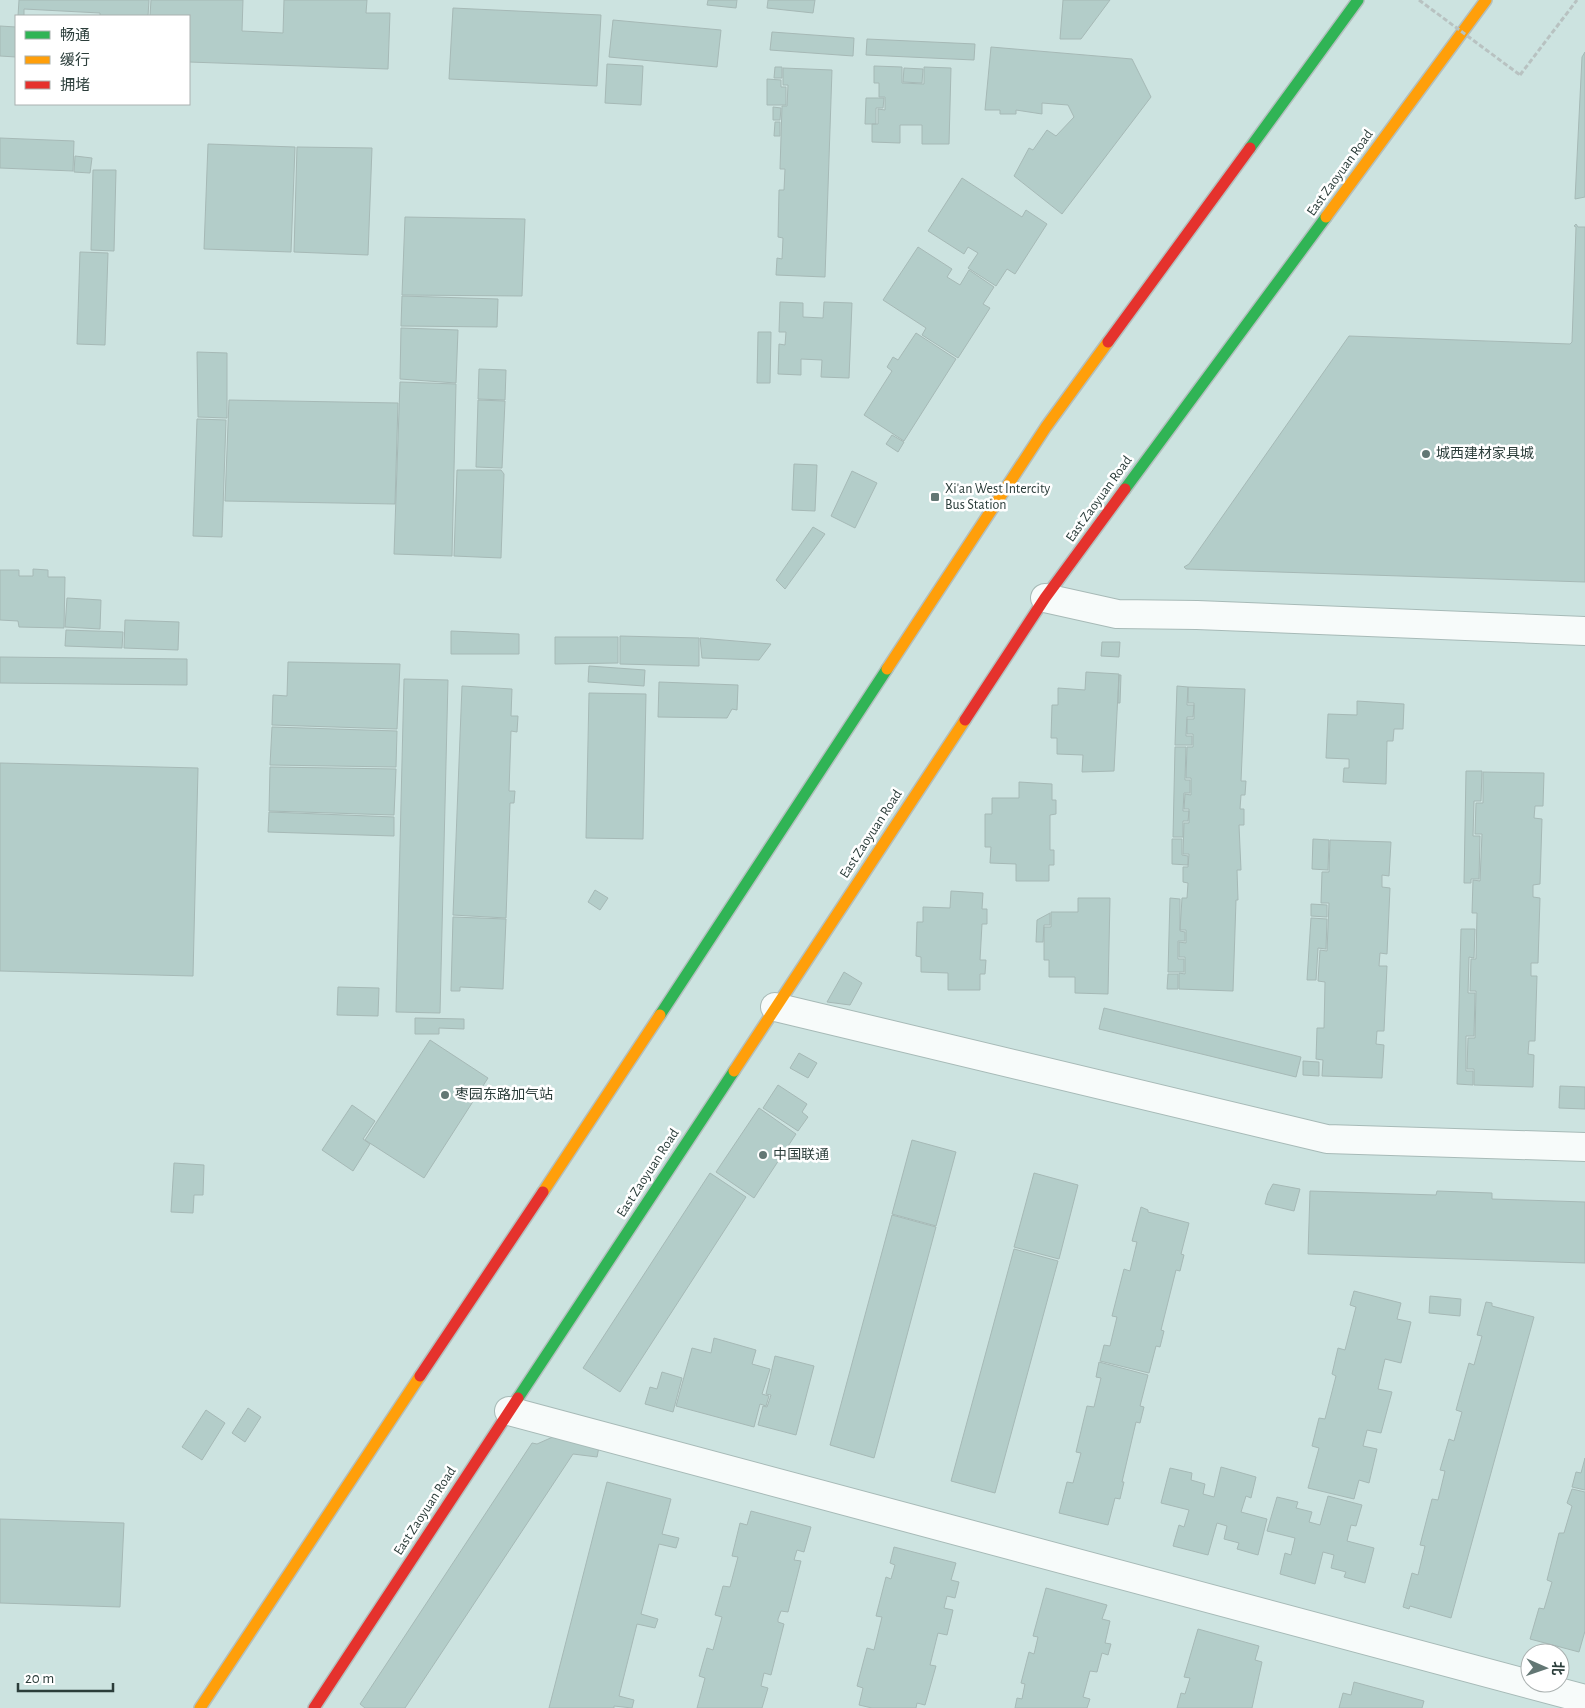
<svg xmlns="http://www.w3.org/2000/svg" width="1585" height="1708" viewBox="0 0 1585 1708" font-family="'Alegreya Sans','Noto Sans SC',sans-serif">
	<rect width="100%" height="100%" fill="#cce3e0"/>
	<path fill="#b3cdc9" stroke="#a6b9b6" d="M19,0H149L148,16H100V13L24,9V16H18Z
		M151,0H243L242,31L283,33L284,0H367L366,13H390L388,69L189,62V16H150Z
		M708,0H737L736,8L707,5Z
		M768,0H815L813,13L767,8Z
		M1063,0H1110L1081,39H1060Z
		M453,8L601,15L597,86L449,79Z
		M613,20L721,30L717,67L609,57Z
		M0,26L16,27V57L0,56Z
		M772,32L854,38L853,56L770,50Z
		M867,39L975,44L974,60L866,55Z
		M991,47L1132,59L1151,97L1062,214L1014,176L1029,148L1033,150L1047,130L1056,136L1074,117L1068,105L1042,103V114L1016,110V114H1000V110H985Z
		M1585,52V197L1575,199L1582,57Z
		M607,64L643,66L641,105L605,103Z
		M874,66L902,67V83L924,84V67L951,68L949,144H922V125H900V143L872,142V124H878V109L885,110V97H879V83H874Z
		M775,67H782V78H774Z
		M783,68L832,70L825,277L776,275L777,258L782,259L783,238L778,237L779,190H784L785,169H780L782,106H787L788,85H783Z
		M904,68L923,69L922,83L903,82Z
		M767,79L781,80V87H786V105H767Z
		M866,98H884L883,108H876V124H865Z
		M773,107L781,108L780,120H773Z
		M775,122H780V136H774Z
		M0,138L74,141L73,171L0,168Z
		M208,144L295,147L291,252L204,249Z
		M297,147L372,148L368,255L294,252Z
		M75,156L92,158L90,173L74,172Z
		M93,170H116L114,251L91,250Z
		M962,178L1022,217L1026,210L1047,224L1015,274L1007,269L996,286L968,268L978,253L968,247L964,254L928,231Z
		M405,217L525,219L522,296L402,295Z
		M1576,224L1578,227H1585V582L1186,569L1184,567L1189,564L1349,336L1570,344L1572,342L1576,227L1574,226Z
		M918,247L952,269L947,277L960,285L969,270L994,287L983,304L990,308L958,358L922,335L926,328L883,300Z
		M80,252L108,253L105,345L77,344Z
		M402,296L498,299L497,327L401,326Z
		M780,302L803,303V317L823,318L824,302L852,303L849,378L821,377L822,360L801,359V375L778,374L779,344L785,345L786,332H779Z
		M401,328L458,330L456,383L400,379Z
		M758,332H771L770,383H757Z
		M916,333L956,359L904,441L864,415L892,371L887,367L893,357L898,360Z
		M197,352L227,353V418L198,417Z
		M479,369L506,370L505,400L478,399Z
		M400,382L456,384L452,556L394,554Z
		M229,400L398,403L395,504L225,501Z
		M478,400L505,401L502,468L476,467Z
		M197,419L226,420L222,537L193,536Z
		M892,435L904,442L898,452L886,444Z
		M794,464L817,465L815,511L792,510Z
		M457,470H501L504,474L501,558L454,556Z
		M852,471L877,483L855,528L831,516Z
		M813,527L825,534L785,589L776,580Z
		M33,569L48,570V577H65L64,628L19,627L18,621L0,620V570H19V576H33Z
		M67,598L101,600L100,629L65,627Z
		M125,620L179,622L178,650L124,648Z
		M66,630L123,632L122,648L65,646Z
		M451,631L519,634V654H451Z
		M620,636L699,638V666L620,664Z
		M555,637H618V663L555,664Z
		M700,638L771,644L759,660L702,658Z
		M1102,642H1120L1119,657L1101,656Z
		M0,657L187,659V685L0,683Z
		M288,662L400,664L397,729L272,725L273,695L287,696Z
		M589,666L645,670L644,686L588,682Z
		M1086,672L1119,674L1114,771L1082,772L1083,755L1057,754V738H1051L1052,705H1058V688L1085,690Z
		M1119,675H1121L1120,703H1118Z
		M404,679L448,680L440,1013L396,1012Z
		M659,682L738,685L737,710L732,709L727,718L658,717Z
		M462,686L512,689L511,716H518L517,732L511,731L509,791H515L514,803H510L506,918L453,915Z
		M1177,686L1188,687L1187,705H1194L1193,717H1187L1186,736H1192V745H1175Z
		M1188,687L1245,689L1241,781H1246L1245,795H1241L1240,809H1244V825H1239L1241,870H1237L1238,900H1236L1233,991L1179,989V973L1185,974V957H1179V942L1186,943V930H1180L1182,898H1187L1188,883L1183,882V867H1188L1189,854H1183L1184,823H1189V809H1184L1185,794L1191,795V778H1186L1187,747H1193V734H1187V719H1194V703H1188Z
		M589,693L646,694L643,839L586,838Z
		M1357,701L1404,704L1403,729H1394L1393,741H1387L1386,784L1343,782L1344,768H1349V759L1326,758L1328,714L1357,715Z
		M272,727L397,731L396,767L270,765Z
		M1175,747H1186L1185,780H1190V793H1184L1183,811H1189L1188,821H1183V837H1173Z
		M0,763L198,768L193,976L0,971Z
		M270,767L396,769L394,815L269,811Z
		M1466,771H1482L1481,801H1474L1473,836H1480L1479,879H1471V883H1464Z
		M1483,772L1544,773L1543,806H1535L1534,818L1542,819L1540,884L1533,885V897L1540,898L1538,963H1531V976H1537L1535,1041H1529L1528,1054L1534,1055L1533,1087L1474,1085V1069H1467L1468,1038H1475L1476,991H1470L1471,959H1476L1477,913H1472L1473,880L1480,881L1482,834H1475L1476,803H1483Z
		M1019,782L1052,784V800H1056V814L1050,815V850H1054V865H1049V881H1016V864L990,863L991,847H985V814H992V798H1019Z
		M269,812L394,817V836L268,832Z
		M1172,839H1182V855L1188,856V865L1172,864Z
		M1313,839L1329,840L1328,870L1312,869Z
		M1330,840L1391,842L1389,876L1382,875V887L1390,888L1387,954L1380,953L1379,966H1387L1384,1031H1377L1376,1044L1384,1045L1382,1078L1322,1076L1323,1060L1316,1059L1317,1028H1324L1325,982L1318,981L1320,950L1327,951L1329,903H1321L1322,872H1329Z
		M595,890L608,898L600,910L588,902Z
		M951,891L983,893L982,909H987V924H982L980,960H986L985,974H980V990H948V973L921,972V957L916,956L917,922H923V907L950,908Z
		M1078,898H1110L1108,994L1075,993V977H1049V960H1044V927H1051V912H1078Z
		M1170,898L1180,899V931L1185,932V941H1178V959H1184V972H1168Z
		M1311,904L1327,905V917L1311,916Z
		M1050,913V925H1044L1043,942H1036L1037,920Z
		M453,917L506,919L503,989L460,987V991H451Z
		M1311,918L1327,919L1326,949L1318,948L1316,980H1307Z
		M1461,929H1475L1474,958L1469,957L1468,993H1475L1474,1036H1466V1071H1473V1085L1457,1084Z
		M844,972L862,983L850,1005L827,1002Z
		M1168,974H1178V989H1167Z
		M338,987L379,988L378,1016L337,1015Z
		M1104,1008L1301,1057L1296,1077L1099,1029Z
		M415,1018L464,1019V1029L439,1028V1034H415Z
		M430,1040L488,1078L424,1178L365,1140Z
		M799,1053L817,1063L808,1078L790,1068Z
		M1303,1061L1319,1062V1076L1303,1075Z
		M778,1085L807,1104L802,1112L808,1117L798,1131L763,1108Z
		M1560,1086L1585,1087V1109L1559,1108Z
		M352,1105L375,1121L363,1139L370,1144L353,1171L322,1150Z
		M759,1108L796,1134L754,1198L716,1172Z
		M912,1140L956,1152L936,1226L892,1214Z
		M174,1163L204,1165L203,1195H194L193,1213L171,1212Z
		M710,1173L746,1197L620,1392L583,1368Z
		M1034,1173L1078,1185L1059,1259L1014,1247Z
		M1273,1184L1300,1189L1294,1211L1265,1204L1268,1193Z
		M1310,1191L1436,1195L1437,1191L1492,1193V1199L1585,1202V1263L1308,1254Z
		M1141,1207L1148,1210V1212L1189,1223L1181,1254L1184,1255L1180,1271L1176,1270L1161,1330L1164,1331L1160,1347L1156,1346L1149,1373L1100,1361L1104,1345L1110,1346L1117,1317L1112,1316L1124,1269L1130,1271L1137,1242L1132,1241Z
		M892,1215L936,1227L874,1458L830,1445Z
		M1014,1249L1058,1261L995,1493L951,1481Z
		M1354,1291L1401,1303L1397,1319L1411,1322L1401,1363L1385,1359L1378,1389L1392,1392L1381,1433L1367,1430L1363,1446L1377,1449L1369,1483L1359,1480L1354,1499L1308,1488L1319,1448L1312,1446L1319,1418L1325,1419L1336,1376L1332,1374L1338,1348L1345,1350L1356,1307L1350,1305Z
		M1430,1296L1461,1299L1460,1316L1429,1313Z
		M1486,1302L1492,1303V1306L1534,1317L1451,1618L1410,1606L1409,1609L1403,1607L1412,1573L1418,1575L1425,1546L1420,1545L1432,1499L1438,1500L1445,1471L1440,1470L1449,1439L1454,1441L1462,1412L1456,1410L1469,1363L1474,1365L1482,1336L1477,1335Z
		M714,1338L756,1350L752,1364L770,1369L762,1394L769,1396L766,1406L760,1404L754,1427L676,1406L692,1348L711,1353Z
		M775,1356L814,1366L796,1435L758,1425L763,1406L767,1407L771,1395L766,1394Z
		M1099,1362L1148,1375L1140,1406L1144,1407L1140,1423L1136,1422L1122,1482H1124L1120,1499L1115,1498L1108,1525L1059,1513L1067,1482L1073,1483L1081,1453L1076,1452L1087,1406L1094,1407L1101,1378L1096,1377Z
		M662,1372L682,1378L673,1412L645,1404L650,1387L657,1389Z
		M248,1408L261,1417L245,1442L232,1433Z
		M206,1410L225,1423L202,1460L182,1447Z
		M555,1436L599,1447L597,1457L573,1454L405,1708H365L360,1704L532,1443L537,1444Z
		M1585,1458V1490L1572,1487L1576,1472L1581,1473Z
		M1221,1467L1256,1477L1251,1498L1246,1496L1241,1512L1267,1519L1258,1555L1237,1549L1239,1543L1224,1539L1227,1526L1217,1523L1208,1555L1173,1546L1179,1525L1184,1527L1189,1510L1161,1503L1170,1468L1192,1473L1191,1480L1205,1484L1203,1494L1214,1497Z
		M607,1482L671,1499L662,1534L679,1538L676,1548L659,1544L641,1614L658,1619L655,1628L637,1624L619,1696L634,1700L632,1708L614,1706V1708H549Z
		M1572,1489L1585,1492V1631L1579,1652L1530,1639L1539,1608L1544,1609L1552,1582L1547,1580L1559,1533H1564L1572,1506L1567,1503Z
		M1328,1496L1362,1505L1356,1526L1351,1525L1347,1541L1374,1548L1365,1583L1344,1577L1346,1572L1331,1568L1334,1555L1323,1552L1315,1584L1280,1574L1285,1553L1291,1555L1295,1538L1267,1531L1277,1497L1298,1502L1296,1508L1312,1512L1309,1522L1320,1525Z
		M751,1511L811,1527L804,1552L797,1550L794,1560L801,1561L788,1612L781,1611L778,1619V1622L784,1624L771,1675L764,1673L761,1686L768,1688L762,1708H697L705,1678L699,1676L707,1648L713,1650L722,1617L715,1615L723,1586L730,1587L738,1557L732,1556L740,1523L747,1525Z
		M0,1519L124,1523L120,1607L0,1603Z
		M894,1547L956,1563L951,1580L959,1582L955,1598L947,1596L944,1608L953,1610L947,1635L938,1633L930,1665L936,1666L925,1705L917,1703L916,1708H872L859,1705L863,1688L857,1686L867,1648L874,1650L882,1617L876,1616L886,1577L891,1579L895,1565L890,1563Z
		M1046,1588L1107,1605L1102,1619L1110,1621L1105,1643L1111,1644L1108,1655L1102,1653L1097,1672L1090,1671L1083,1697L1090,1699L1087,1708H1015L1017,1698L1022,1699L1025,1684L1021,1683L1029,1652L1034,1654L1038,1637L1033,1636Z
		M1198,1629L1259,1646L1255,1660L1262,1662L1252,1708H1177L1181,1693L1185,1694L1190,1678L1184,1677Z
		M1354,1682L1424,1701L1422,1708H1339L1343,1693L1351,1695Z"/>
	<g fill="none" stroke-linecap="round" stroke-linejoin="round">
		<defs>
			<path id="street" d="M1045,598L1117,614L1197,615L1585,631
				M775,1007L1327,1139L1585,1147
				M509,1411L1585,1699"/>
			<path id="fast" d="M1250,148L1358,0
				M1125,489L1326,217
				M660,1015L887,669
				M518,1398L734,1071"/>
			<path id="slow" d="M1326,217L1486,0
				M887,669L1046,427L1108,342
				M734,1071L965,720
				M543,1192L660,1015
				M200,1708L420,1376"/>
			<path id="jam" d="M1108,342L1250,148
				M965,720L1045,598L1125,489
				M420,1376L543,1192
				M314,1708L518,1398"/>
		</defs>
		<use href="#street" stroke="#a7bab7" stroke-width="30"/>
		<use href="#fast" stroke="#b3bfbe" stroke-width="14"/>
		<use href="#slow" stroke="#b3bfbe" stroke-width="14"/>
		<use href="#jam" stroke="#b3bfbe" stroke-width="14"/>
		<path stroke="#b8c2c1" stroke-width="3" stroke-dasharray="5 2.5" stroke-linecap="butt" d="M1520,75L1577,0"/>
		<use href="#street" stroke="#f7fbfa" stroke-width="28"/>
		<use href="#fast" stroke="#30b455" stroke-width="11"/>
		<use href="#slow" stroke="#ff9f0a" stroke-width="11"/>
		<use href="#jam" stroke="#e5322d" stroke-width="11"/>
		<path stroke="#b8c2c1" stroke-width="3" stroke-dasharray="5 2.5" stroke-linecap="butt" d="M1419,0L1520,75"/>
	</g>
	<g fill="#637774" stroke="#fff" stroke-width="2">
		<circle cx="1426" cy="454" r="5"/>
		<rect x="930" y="492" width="10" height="10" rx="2.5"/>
		<circle cx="445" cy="1095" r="5"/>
		<circle cx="763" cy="1155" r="5"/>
	</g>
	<g text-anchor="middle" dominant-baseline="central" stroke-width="5" stroke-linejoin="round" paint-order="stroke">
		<g font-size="14" fill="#2b3d3a" stroke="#fff">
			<text transform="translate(1340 173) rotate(-54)">East Zaoyuan Road</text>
			<text transform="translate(1099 499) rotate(-54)">East Zaoyuan Road</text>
			<text transform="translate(871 834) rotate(-57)">East Zaoyuan Road</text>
			<text transform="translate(648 1173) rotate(-57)">East Zaoyuan Road</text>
			<text transform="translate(425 1511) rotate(-57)">East Zaoyuan Road</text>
		</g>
		<g font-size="14" fill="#2b3d3a" stroke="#fff" text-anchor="start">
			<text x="1436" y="454">城西建材家具城</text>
			<text x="945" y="489">Xi'an West Intercity<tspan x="945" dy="16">Bus Station</tspan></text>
			<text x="455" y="1095">枣园东路加气站</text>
			<text x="773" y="1155">中国联通</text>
		</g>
	</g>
	<rect x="15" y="15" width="175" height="90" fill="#ffffff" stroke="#aab1b0"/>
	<rect x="25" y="31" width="25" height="8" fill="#30b455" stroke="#aab1b0"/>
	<text x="60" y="40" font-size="15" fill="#2b3d3a">畅通</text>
	<rect x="25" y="56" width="25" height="8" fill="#ff9f0a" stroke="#aab1b0"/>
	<text x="60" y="65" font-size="15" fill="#2b3d3a">缓行</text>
	<rect x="25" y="81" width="25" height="8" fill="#e5322d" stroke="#aab1b0"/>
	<text x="60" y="90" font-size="15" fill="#2b3d3a">拥堵</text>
	<g transform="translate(1545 1668) rotate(92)"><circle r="24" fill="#ffffff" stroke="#aab1b0"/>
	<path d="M0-4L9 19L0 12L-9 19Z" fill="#637774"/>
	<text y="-8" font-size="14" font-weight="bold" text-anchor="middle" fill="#2b3d3a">北</text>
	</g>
	<path d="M18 1683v8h95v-8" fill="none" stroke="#2b3d3a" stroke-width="2.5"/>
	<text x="25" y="1683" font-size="15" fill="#2b3d3a" stroke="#ffffff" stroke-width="4" paint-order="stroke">20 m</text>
</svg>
